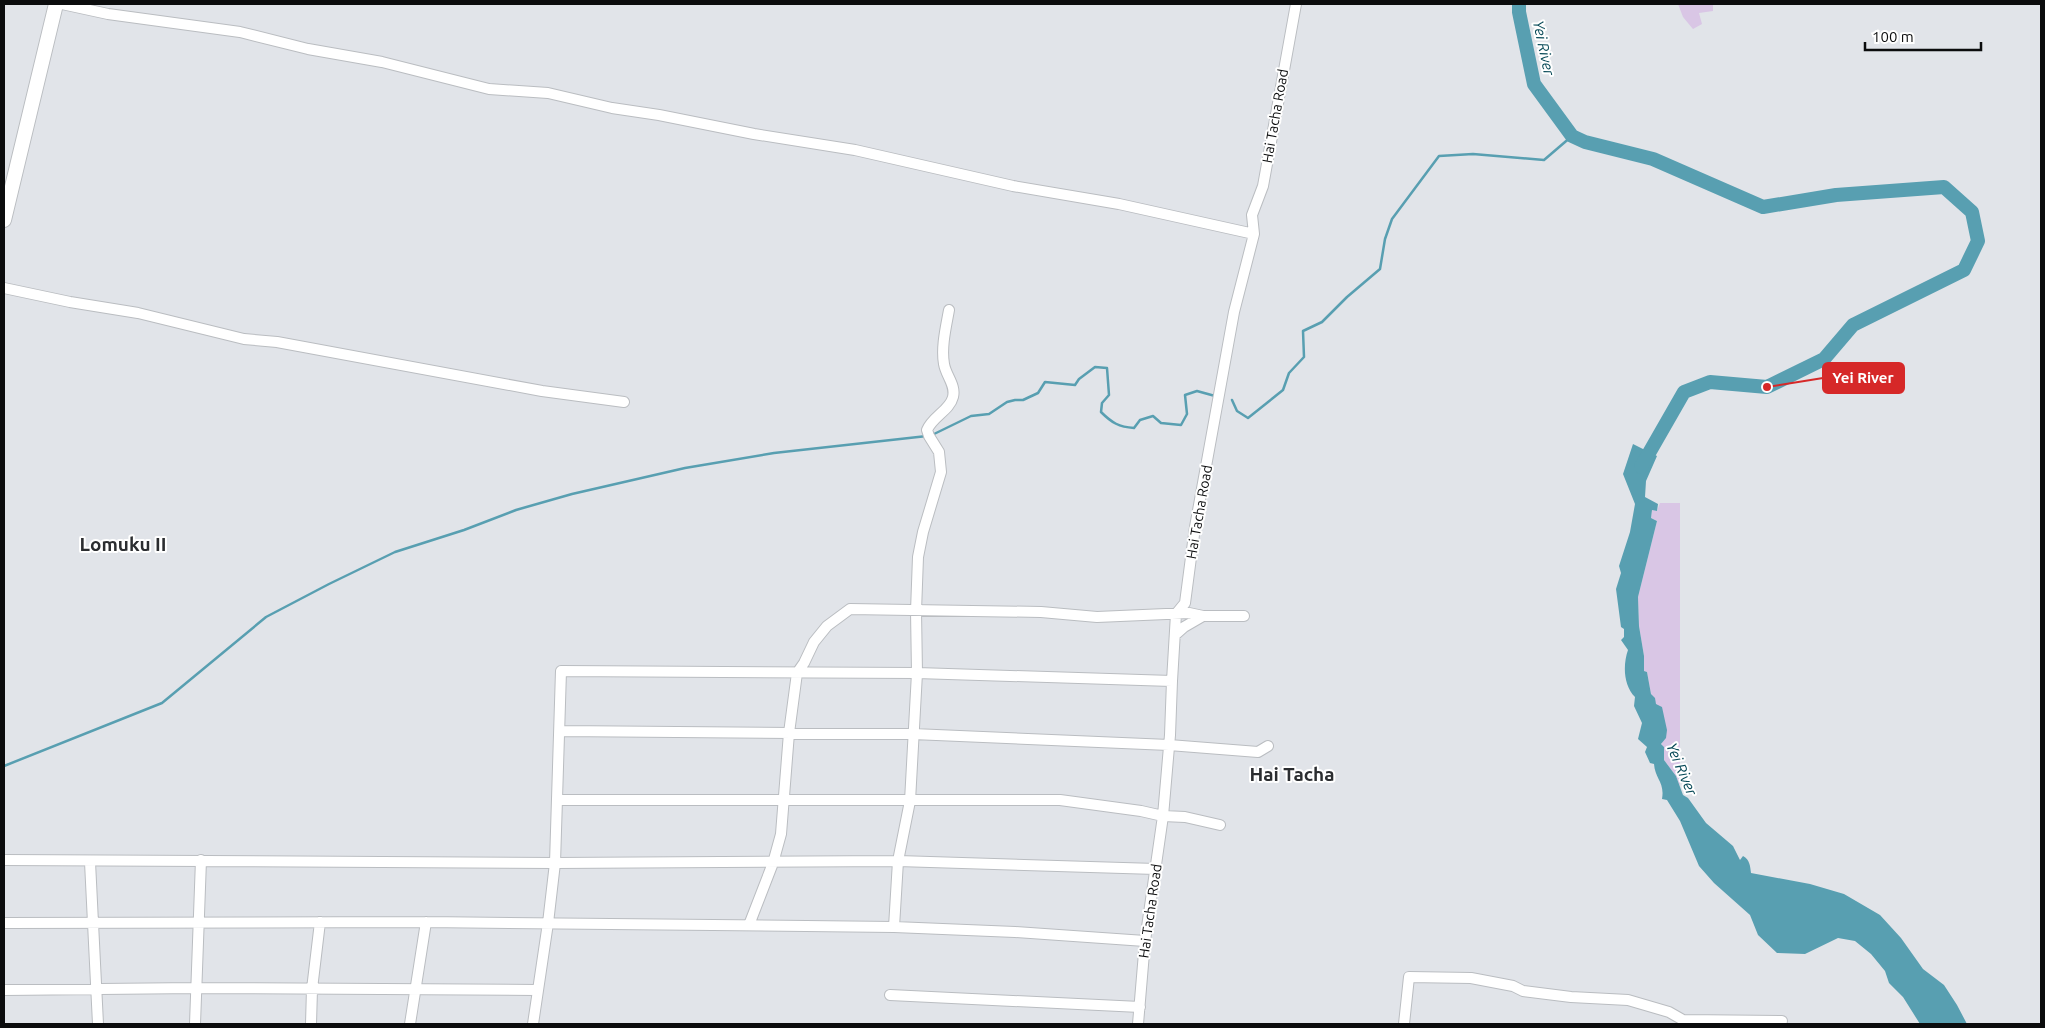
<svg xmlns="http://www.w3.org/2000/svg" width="2045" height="1028" viewBox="0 0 2045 1028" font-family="Ubuntu,sans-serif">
	<rect width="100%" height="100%" fill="#e1e4e9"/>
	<path fill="#d9c6e5" d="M1678,4H1713V11L1699,13L1702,24L1693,29L1683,17Z
		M1660,503H1680V786L1676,776L1664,760L1656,704L1651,694L1647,672L1644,671V656L1639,626L1638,597L1657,521L1651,518L1652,510L1657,511Z"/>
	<path fill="#589fb1" d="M1633,444L1657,456L1646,481L1645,497L1658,504L1657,511L1652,510L1651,518L1657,521L1638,597L1639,626L1644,656V671L1647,672L1651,694L1655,698L1656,704L1662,707L1667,730L1666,738L1661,744L1664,747V760L1676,776L1683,795L1688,798L1706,823L1733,846L1740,860L1743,856C1750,860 1750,866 1751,873L1810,884L1844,894L1880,915L1901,938L1923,969L1944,985L1957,1005L1967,1024H1920L1903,997L1889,983L1885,971L1871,954L1855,941L1838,938L1805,954L1777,953L1758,935L1750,915L1714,883L1699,866L1680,821L1667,800L1662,799C1665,782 1655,779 1654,764L1650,763L1645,752L1647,747L1638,739L1642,723L1634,706L1635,697C1623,685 1623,664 1628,650L1621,640L1624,637V629L1621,627L1616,589L1621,573L1619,566L1630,532L1635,504L1623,474Z"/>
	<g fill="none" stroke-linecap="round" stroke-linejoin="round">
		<path stroke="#589fb1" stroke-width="2.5" d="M1232,400L1237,411L1248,418L1283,390L1289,373L1304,357L1303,331L1322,322L1347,297L1380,269L1385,239L1392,219L1439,156L1473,154L1544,160L1572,136
			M932,435L971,416L989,414L1007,402L1015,400H1023L1038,393L1045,382L1075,385L1079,379L1095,367L1107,368L1109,395L1102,403L1101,412C1112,423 1119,427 1134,428L1140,420L1153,416L1161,423L1181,425L1187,414L1185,395L1197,391L1215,396
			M4,766L162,703L266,617L329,584L395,552L464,530L516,510L572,494L685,468L774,453L927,436"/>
		<path stroke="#589fb1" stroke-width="14" d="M1519,4V12L1534,84L1572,136L1585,142L1653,159L1763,207L1836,195L1944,187L1972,212L1978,241L1964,270L1853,325L1824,359L1767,387L1710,382L1684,392L1641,467"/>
		<defs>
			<path id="street" d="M62,4L108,14L240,32L308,49L382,62L489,89L548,93L612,108L659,115L754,134L855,150L1013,186L1119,204L1254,234
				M4,288L70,302L138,313L244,339L277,342L542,391L624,402
				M1175,635L1184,627L1203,616H1244
				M560,731L913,734L1169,745L1258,752L1268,746
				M557,800H1060L1141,811L1163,816L1185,817L1220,825
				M4,860L555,863L898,861L1156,869
				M90,862L98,1024
				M4,923L426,922L894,927L1015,932L1145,941
				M749,925L773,863L781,834L789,733L797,673L804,663L814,642L827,626L850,609L1041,612L1097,617L1189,613L1203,616
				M894,927L898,861L910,801L917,673L916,611L918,557L923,532L941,472L939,452L929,436L927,430C932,417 950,410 953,397C956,385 946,376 944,364C941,347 946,327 949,310
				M4,990L196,988L537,990
				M890,995L1140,1007
				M195,1024L201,860
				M311,1024L312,989L320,922
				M410,1024L426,922
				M533,1024L548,923L555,863L561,671L917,673L1172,681
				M1138,1024L1145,941L1163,816L1170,735L1172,681L1176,614L1185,603L1195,527L1234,312L1254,234L1252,215L1263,186L1296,4
				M1404,1024L1409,977L1471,978L1513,986L1523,991L1571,997L1628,1000L1669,1012L1683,1020L1782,1021"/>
			<path id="secondary" d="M4,220L56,4"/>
		</defs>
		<use href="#street" stroke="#babdc1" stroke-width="12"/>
		<use href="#secondary" stroke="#babdc1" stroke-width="16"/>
		<use href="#street" stroke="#fff" stroke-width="10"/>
		<use href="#secondary" stroke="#fff" stroke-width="14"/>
	</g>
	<g text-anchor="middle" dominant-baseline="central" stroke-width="4" stroke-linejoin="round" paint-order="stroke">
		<g font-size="14" fill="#0b0c0d" stroke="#fff">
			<text transform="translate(1275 116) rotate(-80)">Hai Tacha Road</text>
			<text transform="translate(1199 512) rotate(-80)">Hai Tacha Road</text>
			<text transform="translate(1150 911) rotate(-82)">Hai Tacha Road</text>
		</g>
		<g font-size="15" font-style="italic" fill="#074957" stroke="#fff">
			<text transform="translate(1544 48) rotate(78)">Yei River</text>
			<text transform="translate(1682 769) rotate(67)">Yei River</text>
		</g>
		<g font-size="19" font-weight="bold" fill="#2b2d30" stroke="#fff">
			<text x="123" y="544">Lomuku II</text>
			<text x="1292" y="774">Hai Tacha</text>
		</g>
	</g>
	<path fill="none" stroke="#d62828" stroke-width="2" d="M1767 387L1823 378"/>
	<circle fill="#d62828" stroke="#fff" stroke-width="2" cx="1767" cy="387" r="5"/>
	<rect fill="#d62828" stroke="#d62828" stroke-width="2" x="1823" y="363" width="81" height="30" rx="5"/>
	<g font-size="15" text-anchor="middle" font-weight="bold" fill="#fff">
		<text x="1863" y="383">Yei River</text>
	</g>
	<rect width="2045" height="1028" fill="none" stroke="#0b0c0d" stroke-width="10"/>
	<path d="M1865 42v8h116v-8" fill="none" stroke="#0b0c0d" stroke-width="2.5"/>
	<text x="1872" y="42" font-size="15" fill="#0b0c0d" stroke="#ffffff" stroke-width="4" paint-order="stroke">100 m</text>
</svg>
